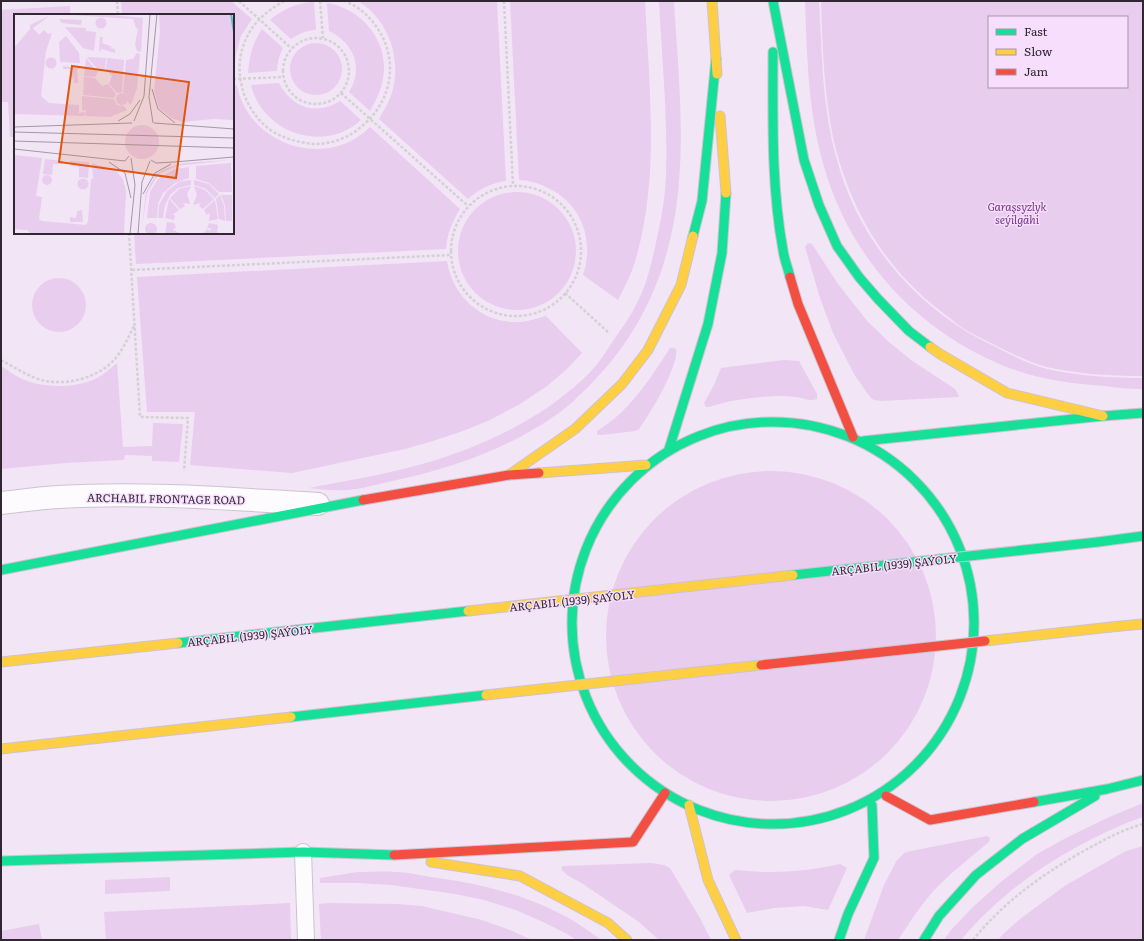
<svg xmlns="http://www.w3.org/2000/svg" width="1144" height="941" viewBox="0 0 1144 941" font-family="Literata,serif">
	<rect width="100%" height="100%" fill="#f2e5f5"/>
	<path fill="#e8cdee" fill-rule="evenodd" d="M121,1H231L252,19L241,36L236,54L234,74H233V15H122Z
		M358,1H497L506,181C493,182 478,190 468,199L379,119C382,113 385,108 388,103C402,73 395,36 373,13C369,8 363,5 358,1Z
		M510,1H645C649,86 660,175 636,258C632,273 625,286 618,300L583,275C595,240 581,202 546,187C538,183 528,180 519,180Z
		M659,1H674C678,70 686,140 676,209C666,277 639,335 591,384C579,396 567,408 553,417C531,432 508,444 483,454C451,467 417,476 383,483C371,486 357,490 345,490C333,491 321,489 309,488C351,480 394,473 436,460C489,443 541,418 582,380C595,369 604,355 613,341C621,329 631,316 637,303C645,288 649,272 653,256C659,230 665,203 666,177C668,118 662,59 659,1Z
		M805,1H819C822,54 822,108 837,160C856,232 904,293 967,332C976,337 985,342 994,346C1011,355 1028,364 1047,369C1078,376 1111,378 1143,378V389C1130,389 1117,388 1104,386C1074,384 1043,380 1015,370C1008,368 1002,365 995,362C911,325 847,252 823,163C808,110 807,55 805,1Z
		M821,1H1143V376C1111,376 1078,374 1047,367C1029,362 1013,354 997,346C988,341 978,337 969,332C962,328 956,323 950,318C895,279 858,225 839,160C824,109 823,54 821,1ZM989,17H1127V87H989Z
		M314,2L316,30C306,30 299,34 291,39L270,20C283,9 297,3 314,2Z
		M327,3C364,9 392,45 382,83C380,93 375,102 370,111L349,92C364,68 354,43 329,31Z
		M70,6V15H15V137H10L8,102H1V10Z
		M262,29L283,48C279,55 277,63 277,71L248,73C250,54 252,45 262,29Z
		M290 69a26 26 0 1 1 52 0a26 26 0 1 1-52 0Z
		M279,83C292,108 316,116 340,101L361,120C324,154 262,133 251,85Z
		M237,85C248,145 326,171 370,127L460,209C452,222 447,234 446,249L136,264L134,233H233V86Z
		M458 251a59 59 0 1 1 118 0a59 59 0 1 1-118 0Z
		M808,243L812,244L838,284L868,322L889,342L911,360L955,389L959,396L958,397L881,401L874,400L870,397L854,374L833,333L820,298L805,247Z
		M447,261C452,294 478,320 512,322C524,323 535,319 546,316L582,353L567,369L547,386L520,404L490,420L463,431L433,441L405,449L292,473L190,465L195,412H147L137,277Z
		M32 305a27 27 0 1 1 54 0a27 27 0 1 1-54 0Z
		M670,348H673L676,349C680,364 649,416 639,429L635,431L602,435H598L597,434V431C629,412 650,379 670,348Z
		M784,360L799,361L817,394V399C810,402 803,398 796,397C790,396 783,396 777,396C754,397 730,400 709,407H706L704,403L714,385L721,368Z
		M117,363L123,447L152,446L153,423L183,424L179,462L152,461V456L125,455L124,460L66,463L1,469V366C8,370 15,376 22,379C45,389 81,389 102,375C108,371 112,367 117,363Z
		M606 636a165 165 0 1 1 330 0a165 165 0 1 1-330 0Z
		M1143,803V817C1125,823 1107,831 1090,840C1041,865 997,897 961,940H944L951,930L974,906L1002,881L1037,854L1066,838L1107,818Z
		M987,836L989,837L990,839L989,842C971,857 953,871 937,887C922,903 910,922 898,940H864L884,885L897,860L904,853L911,851Z
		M1143,846V940H998L1003,934L1020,919L1066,885L1126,851Z
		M651,863L664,865L670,868L700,918L711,940H659L639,922L583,884L567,875L563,871L561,868L563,866Z
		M840,864L847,868L828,910L804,906L774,908L747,913L729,875L735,870C771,874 805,872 840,864Z
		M358,872C371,872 383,871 395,872C407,872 419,875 431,877C492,885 552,901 601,940H577L565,933L543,922L516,910L484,900L455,894L391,885L357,883H320V878Z
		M170,877V891L105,894V880Z
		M290,903L291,940H106L104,912Z
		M329,903L397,904L422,906L482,920L510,930L532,940H321L319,904Z
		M39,924L42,940H1V931Z"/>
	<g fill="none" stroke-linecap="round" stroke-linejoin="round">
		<defs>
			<path id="lane" d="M303,852L306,940"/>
			<path id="street" d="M1,503C20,501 39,498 59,497C145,492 232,499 318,504"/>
			<path id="fast" d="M773,1L804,160L819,205L837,246L859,277L878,299L909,331L930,347
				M773,52C773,118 771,185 783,250C784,259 788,268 790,277
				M693,236L702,201L716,59
				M572 623a201 201 0 1 1 402 0a201 201 0 1 1-402 0Z
				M863,441L1103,416L1143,413
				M669,449L708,324L722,253L726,193
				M1098,542L1143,536
				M1,570L363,500
				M178,643L468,611
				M291,717L486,695
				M1034,802L1107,789L1143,780
				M1,861L303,852L394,855
				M839,940L848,914L874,858L872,805
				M924,940L939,916L976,875L1022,839L1095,796"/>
			<path id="slow" d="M712,1L717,74
				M720,116L726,193
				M930,347L940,354L1007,393L1103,416
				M539,473L646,465
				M509,475L575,429L622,384L648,350L681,285L693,236
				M1111,627L1143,624
				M1,662L178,643
				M1,749L291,717
				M689,805L708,880L736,940
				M431,862L520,876L608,923L627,940"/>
			<path id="jam" d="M790,277L798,304L853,437
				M363,500L509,475L539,473
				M886,796L930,820L1034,802
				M394,855L633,842L665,793"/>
		</defs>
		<use href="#lane" stroke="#cdc3d0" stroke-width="18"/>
		<use href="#street" stroke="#cdc3d0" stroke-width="24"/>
		<use href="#fast" stroke="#cdc3d0" stroke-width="11"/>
		<use href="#slow" stroke="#cdc3d0" stroke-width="11"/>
		<use href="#jam" stroke="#cdc3d0" stroke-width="11"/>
		<path stroke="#d4d1d5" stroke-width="2.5" stroke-dasharray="3 2" stroke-linecap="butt" d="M117,1L118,15
			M239,1L291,48
			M284,1C270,9 257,19 249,33C230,65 241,110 272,131C285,139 300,143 315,144C332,144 349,138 362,126C379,112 389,93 390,71C391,47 378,22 358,8C354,5 349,3 345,1
			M320,1L323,38
			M504,1L513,185
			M283 71a33 33 0 1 1 66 0a33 33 0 1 1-66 0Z
			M233,79L283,77
			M341,93L468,206
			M451 251a65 65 0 1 1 130 0a65 65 0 1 1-130 0Z
			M129,233L140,417L188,418L184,471
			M132,270L450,255
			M565,293L608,332
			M1,360C14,367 31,378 45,381C69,385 97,378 114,360C123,350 128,338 134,326
			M973,940C1005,900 1048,870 1093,846C1109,837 1125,829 1143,824"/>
		<use href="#lane" stroke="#fdfbfe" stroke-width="16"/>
		<use href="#street" stroke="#fdfbfe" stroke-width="22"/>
		<use href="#fast" stroke="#16e098" stroke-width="9"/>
		<use href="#slow" stroke="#ffcf43" stroke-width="9"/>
		<use href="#jam" stroke="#f24e42" stroke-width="9"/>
		<defs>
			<path id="fast-bridge" d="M793,575L1098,542"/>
			<path id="slow-bridge" d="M468,611L793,575
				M985,641L1111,627
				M486,695L761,665"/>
			<path id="jam-bridge" d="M761,665L985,641"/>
		</defs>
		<use href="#fast-bridge" stroke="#cdc3d0" stroke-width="11" stroke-linecap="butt"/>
		<use href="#slow-bridge" stroke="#cdc3d0" stroke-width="11" stroke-linecap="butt"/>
		<use href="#jam-bridge" stroke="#cdc3d0" stroke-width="11" stroke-linecap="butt"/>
		<use href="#fast-bridge" stroke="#16e098" stroke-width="9"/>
		<use href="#slow-bridge" stroke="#ffcf43" stroke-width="9"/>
		<use href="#jam-bridge" stroke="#f24e42" stroke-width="9"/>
	</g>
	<g text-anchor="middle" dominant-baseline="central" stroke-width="3" stroke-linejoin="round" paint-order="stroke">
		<g font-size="11" font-style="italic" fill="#743583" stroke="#f6defc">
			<text x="1017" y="206">Garaşsyzlyk<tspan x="1017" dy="13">seýilgähi</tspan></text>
		</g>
		<g font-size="11" fill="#302732" stroke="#f6defc">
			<text transform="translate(166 498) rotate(1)">ARCHABIL FRONTAGE ROAD</text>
			<text transform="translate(894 564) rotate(-6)">ARÇABIL (1939) ŞAÝOLY</text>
			<text transform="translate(572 600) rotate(-6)">ARÇABIL (1939) ŞAÝOLY</text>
			<text transform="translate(250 635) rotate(-6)">ARÇABIL (1939) ŞAÝOLY</text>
		</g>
	</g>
	<g transform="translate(14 14)">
		<rect width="220" height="220" fill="#f2e5f5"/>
		<path d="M41,0H88L129,4L127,38L123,37L121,30L124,15L122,14L119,5ZM145,0H220V106L199,105L169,108L157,104L145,94L140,77L146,18ZM35,2L19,14L25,21L30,16L34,20L38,19L32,37L27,82L35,89L65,91V99L71,98L70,102L0,100V34L16,15V11ZM81.5 9a5.5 5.5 0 1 1 11 0a5.5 5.5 0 1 1-11 0ZM45,5L68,6L67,11L48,9ZM51,13L72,14V17L82,18L80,37L69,34ZM52,22L65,39L66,49L46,48L45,28ZM86,23H89L88,29L99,33L95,34L101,35V39L88,35L85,38ZM123,39L126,40L123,74L117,91L114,88L113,81L109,78L112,46L119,45ZM73,43L92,44L91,55L85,57ZM31.5 49a5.5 5.5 0 1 1 11 0a5.5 5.5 0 1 1-11 0ZM72,44L84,58L81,63L70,62ZM93,44L110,46L108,78L103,79L95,70L98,62L92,56ZM49,52L66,54L63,56L64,69H60V62L58,66L56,55H49ZM70,63L81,64L88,72L94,70L102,80L100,84L69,81ZM102 85a6 6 0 1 1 12 0a6 6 0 1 1-12 0ZM68,82L100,85L103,91L110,92L113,96L96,103L71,102L72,97L68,96ZM111 128a17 17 0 1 1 34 0a17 17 0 1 1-34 0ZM0,141L28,144L22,182L28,183L25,205L28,207L72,211L74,207L77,165H79L78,149L102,157L109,165L112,177L110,220H18L13,216L0,215ZM31,145L49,147V150H39L38,161L29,160ZM216,146L163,152L145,160L133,179L127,220L132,178L142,160L152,154L169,149ZM56,147L75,148L74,164L65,163V153L57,152ZM217,149L218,178H205L195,169L182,165V152ZM175,153V164L161,169L149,179L144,190L143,204H133L136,178L144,165L161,155ZM28 166a5 5 0 1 1 10 0a5 5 0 1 1-10 0ZM63.5 170a5.5 5.5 0 1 1 11 0a5.5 5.5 0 1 1-11 0ZM177,166V171L164,174L156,181L151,191L149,204H144L145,191L153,177L165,168ZM180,166L195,170L205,180L201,184L192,175L180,171ZM177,172L173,180L176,190L169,189L171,192L166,195L156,184L165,175ZM180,172L191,176L200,185L189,195L185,192L187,189L179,191L183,181ZM206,181L210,192L211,207L205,205L202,185ZM207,181H218V207H212L211,191ZM155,185L165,196L158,201H161L160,206L151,204ZM201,186L204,205L195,207L196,199L193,201L190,196ZM68,196L69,208H56V203L62,204L63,197ZM153,208L160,209L162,214L158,215L165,219L151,220ZM195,209L204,211L203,220L190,219L193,215L196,217L197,214H193ZM131 215a6 6 0 1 1 12 0a6 6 0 1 1-12 0Z" fill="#e8cdee"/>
		<path fill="none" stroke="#62bcc4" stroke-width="2" d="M217,0L220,18"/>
		<path fill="none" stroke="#a499a7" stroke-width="1" d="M138,75L144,95L161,109M104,107L116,100L126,86M120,107L130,82L136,0M139,109L135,83L143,0M140,109L220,115M0,113L118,109M0,118L220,124M0,127L220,134M0,135L111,147L115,142M137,146L142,149L160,148L220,143M95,148L111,159L117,184M129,180L141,159L157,150M116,220L121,171L117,144M124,220L128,168L136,147"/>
		<path fill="#df560e" fill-opacity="0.15" stroke="#df560e" stroke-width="2" d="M58,52L175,68L162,164L45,148Z"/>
		<rect width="220" height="220" fill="none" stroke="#302732" stroke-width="2"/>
	</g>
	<rect width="1144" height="941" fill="none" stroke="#302732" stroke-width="4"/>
	<rect x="988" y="16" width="140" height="72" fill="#f6defc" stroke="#a795ab"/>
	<rect x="996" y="29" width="20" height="6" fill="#16e098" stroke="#a795ab"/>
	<text x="1024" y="36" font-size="12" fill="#302732">Fast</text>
	<rect x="996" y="49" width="20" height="6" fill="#ffcf43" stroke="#a795ab"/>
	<text x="1024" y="56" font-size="12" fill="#302732">Slow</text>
	<rect x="996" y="69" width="20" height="6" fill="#f24e42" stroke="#a795ab"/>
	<text x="1024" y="76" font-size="12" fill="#302732">Jam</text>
</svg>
